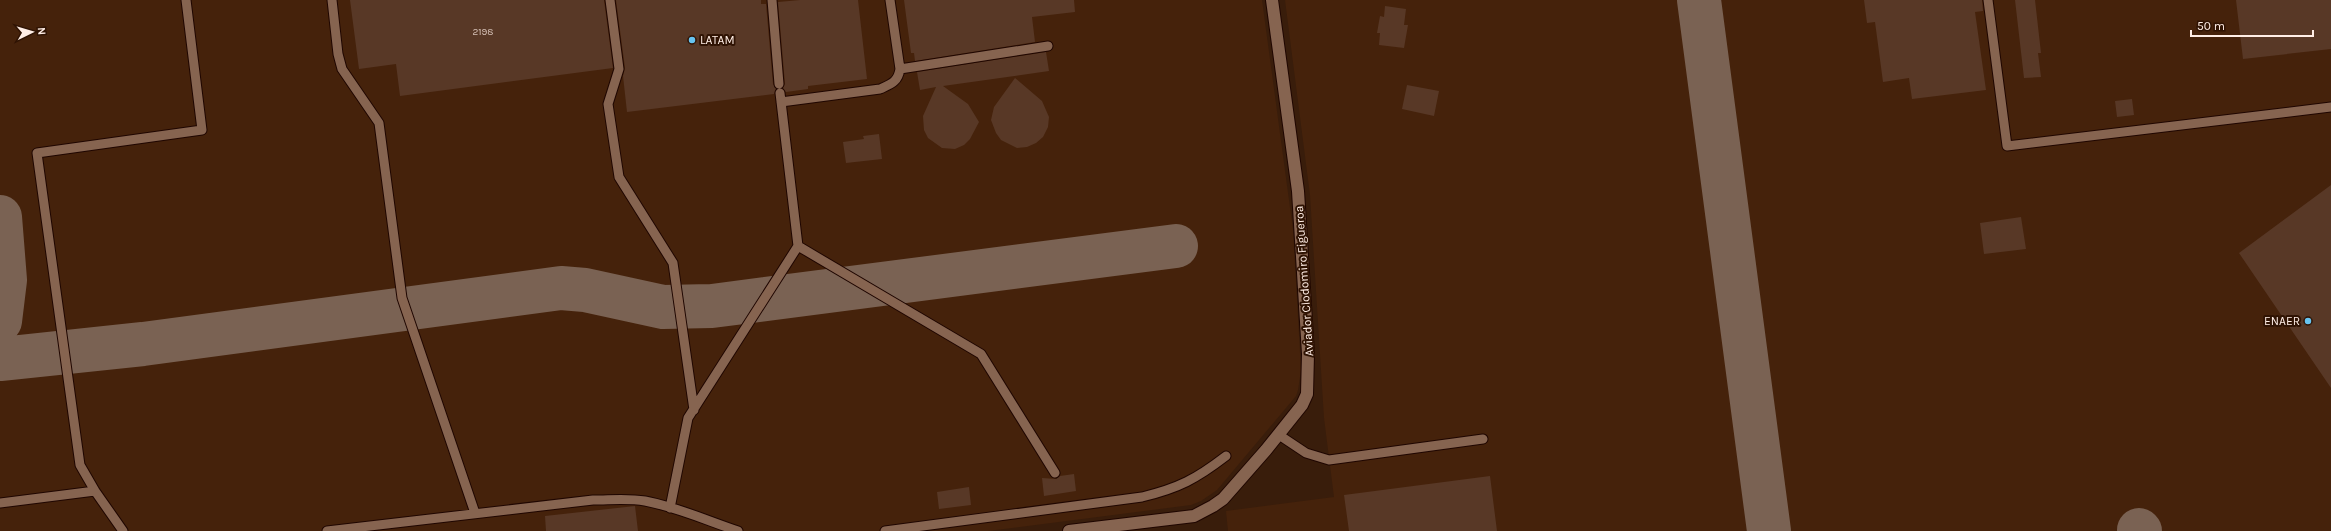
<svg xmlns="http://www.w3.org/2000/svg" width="2331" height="531" viewBox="0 0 2331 531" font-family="Karla,sans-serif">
	<rect width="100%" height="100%" fill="#391d0b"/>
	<path fill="#45220b" d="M0,0H1262L1293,230L1301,370L1298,390L1296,396L1217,490L1201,501L1191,505L988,531H0Z
		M1285,0H2331V531H1228L1226,511L1334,497L1324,418L1310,195Z"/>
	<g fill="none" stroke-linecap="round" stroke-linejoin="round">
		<path stroke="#7a6253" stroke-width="44" d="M1699,0L1769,531
			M0,217L5,280L0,321
			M0,359L143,344L561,288L585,290L663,307L712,306L1176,246
			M2139,530L2140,531"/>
	</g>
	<path fill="#583826" d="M350,0H604L613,68L400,96L396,64L359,69Z
		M616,0H761V4H766L773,84L776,89L774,94L627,112L623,76L625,68Z
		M800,0H858L867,79L808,86V89L786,92L783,88L785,84L778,2Z
		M904,0H1074L1075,12L1032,17L1035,42L915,61L914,53H911Z
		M1864,0H1982L1983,11L1975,12L1986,90L1912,99L1909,78L1883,82L1875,22L1867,23Z
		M2015,0H2035L2041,53H2038L2041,77L2024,78Z
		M2236,0H2331V49L2243,59Z
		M1385,6L1406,9L1404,25H1408L1404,48L1379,45L1380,33H1377L1380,16L1384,17Z
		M1046,52L1049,71L943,86L968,104L979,122L970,139L964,145L955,149L942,148L928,138L924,130L923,116L936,87L920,90L917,72Z
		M1015,78L1042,101L1049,117L1048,127L1043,137L1036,143L1027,147L1017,148L1001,140L996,133L991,120L994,107Z
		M1407,85L1439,91L1434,116L1402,109Z
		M2132,99L2134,115L2117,117L2115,101Z
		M879,134L882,159L846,163L843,142L864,139L863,136Z
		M2331,185V388L2239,253Z
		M2021,217L2026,249L1984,254L1980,223Z
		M1074,474L1076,491L1044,496L1042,478L1056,479L1060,476Z
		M1490,476L1497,531H1349L1344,495Z
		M969,487L971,505L939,509L937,492Z
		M635,506L638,531H546L545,516Z"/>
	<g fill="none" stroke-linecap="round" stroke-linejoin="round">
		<defs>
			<path id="service" d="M332,0L338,54L342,69L379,123L402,298L475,513
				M610,0L619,69L608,104L619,177L673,263L694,410
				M772,0L779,84
				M890,0L900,69L1048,46
				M1988,0L2007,146L2331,107
				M781,102L880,89C891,84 898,82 900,69
				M798,246L981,354L1055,473
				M1279,435L1306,453L1329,460L1483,439
				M0,503L95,491
				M670,508L688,418L798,246L780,93
				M123,531L95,491L80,465L37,153L202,130L186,0
				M327,531L593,500C610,500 628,498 645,501C677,507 708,521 738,531
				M885,531L1142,497C1179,488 1196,479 1226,456"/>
			<path id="minor" d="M1069,531L1194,516L1213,506L1223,499L1266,450L1302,405L1307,394L1308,354L1298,191L1272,0"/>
		</defs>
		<use href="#service" stroke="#1f0600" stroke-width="11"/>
		<use href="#minor" stroke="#1f0600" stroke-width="14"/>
		<use href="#service" stroke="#866450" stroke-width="9"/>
		<use href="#minor" stroke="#866450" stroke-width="12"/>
	</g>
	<g fill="#67c4f0" stroke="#2f1303" stroke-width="1.5">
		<circle cx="692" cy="40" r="4"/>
		<circle cx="2308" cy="321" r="4"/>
	</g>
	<g text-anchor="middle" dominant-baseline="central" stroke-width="4" stroke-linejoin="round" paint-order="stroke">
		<g font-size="10" fill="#d5c0b6">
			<text x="483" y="32">2198</text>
		</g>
		<g font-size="12" fill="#ffeee6" stroke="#2f1303" text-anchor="start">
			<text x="700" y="40">LATAM</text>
			<text x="2300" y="321" text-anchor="end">ENAER</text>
		</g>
		<g font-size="12" fill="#ffeee6" stroke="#2f1303">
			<text transform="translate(1304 281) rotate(-94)">Aviador Clodomiro Figueroa</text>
		</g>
	</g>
	<g transform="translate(32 32) rotate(85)" stroke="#2f1303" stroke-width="3" paint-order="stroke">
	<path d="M0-3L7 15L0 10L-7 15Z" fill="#ffeee6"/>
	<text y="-6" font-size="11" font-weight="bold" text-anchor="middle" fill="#ffeee6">N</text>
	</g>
	<path d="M2191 30v6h122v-6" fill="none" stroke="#ffeee6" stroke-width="2"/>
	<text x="2197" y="30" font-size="12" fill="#ffeee6" stroke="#2f1303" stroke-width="3" paint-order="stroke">50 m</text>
</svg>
